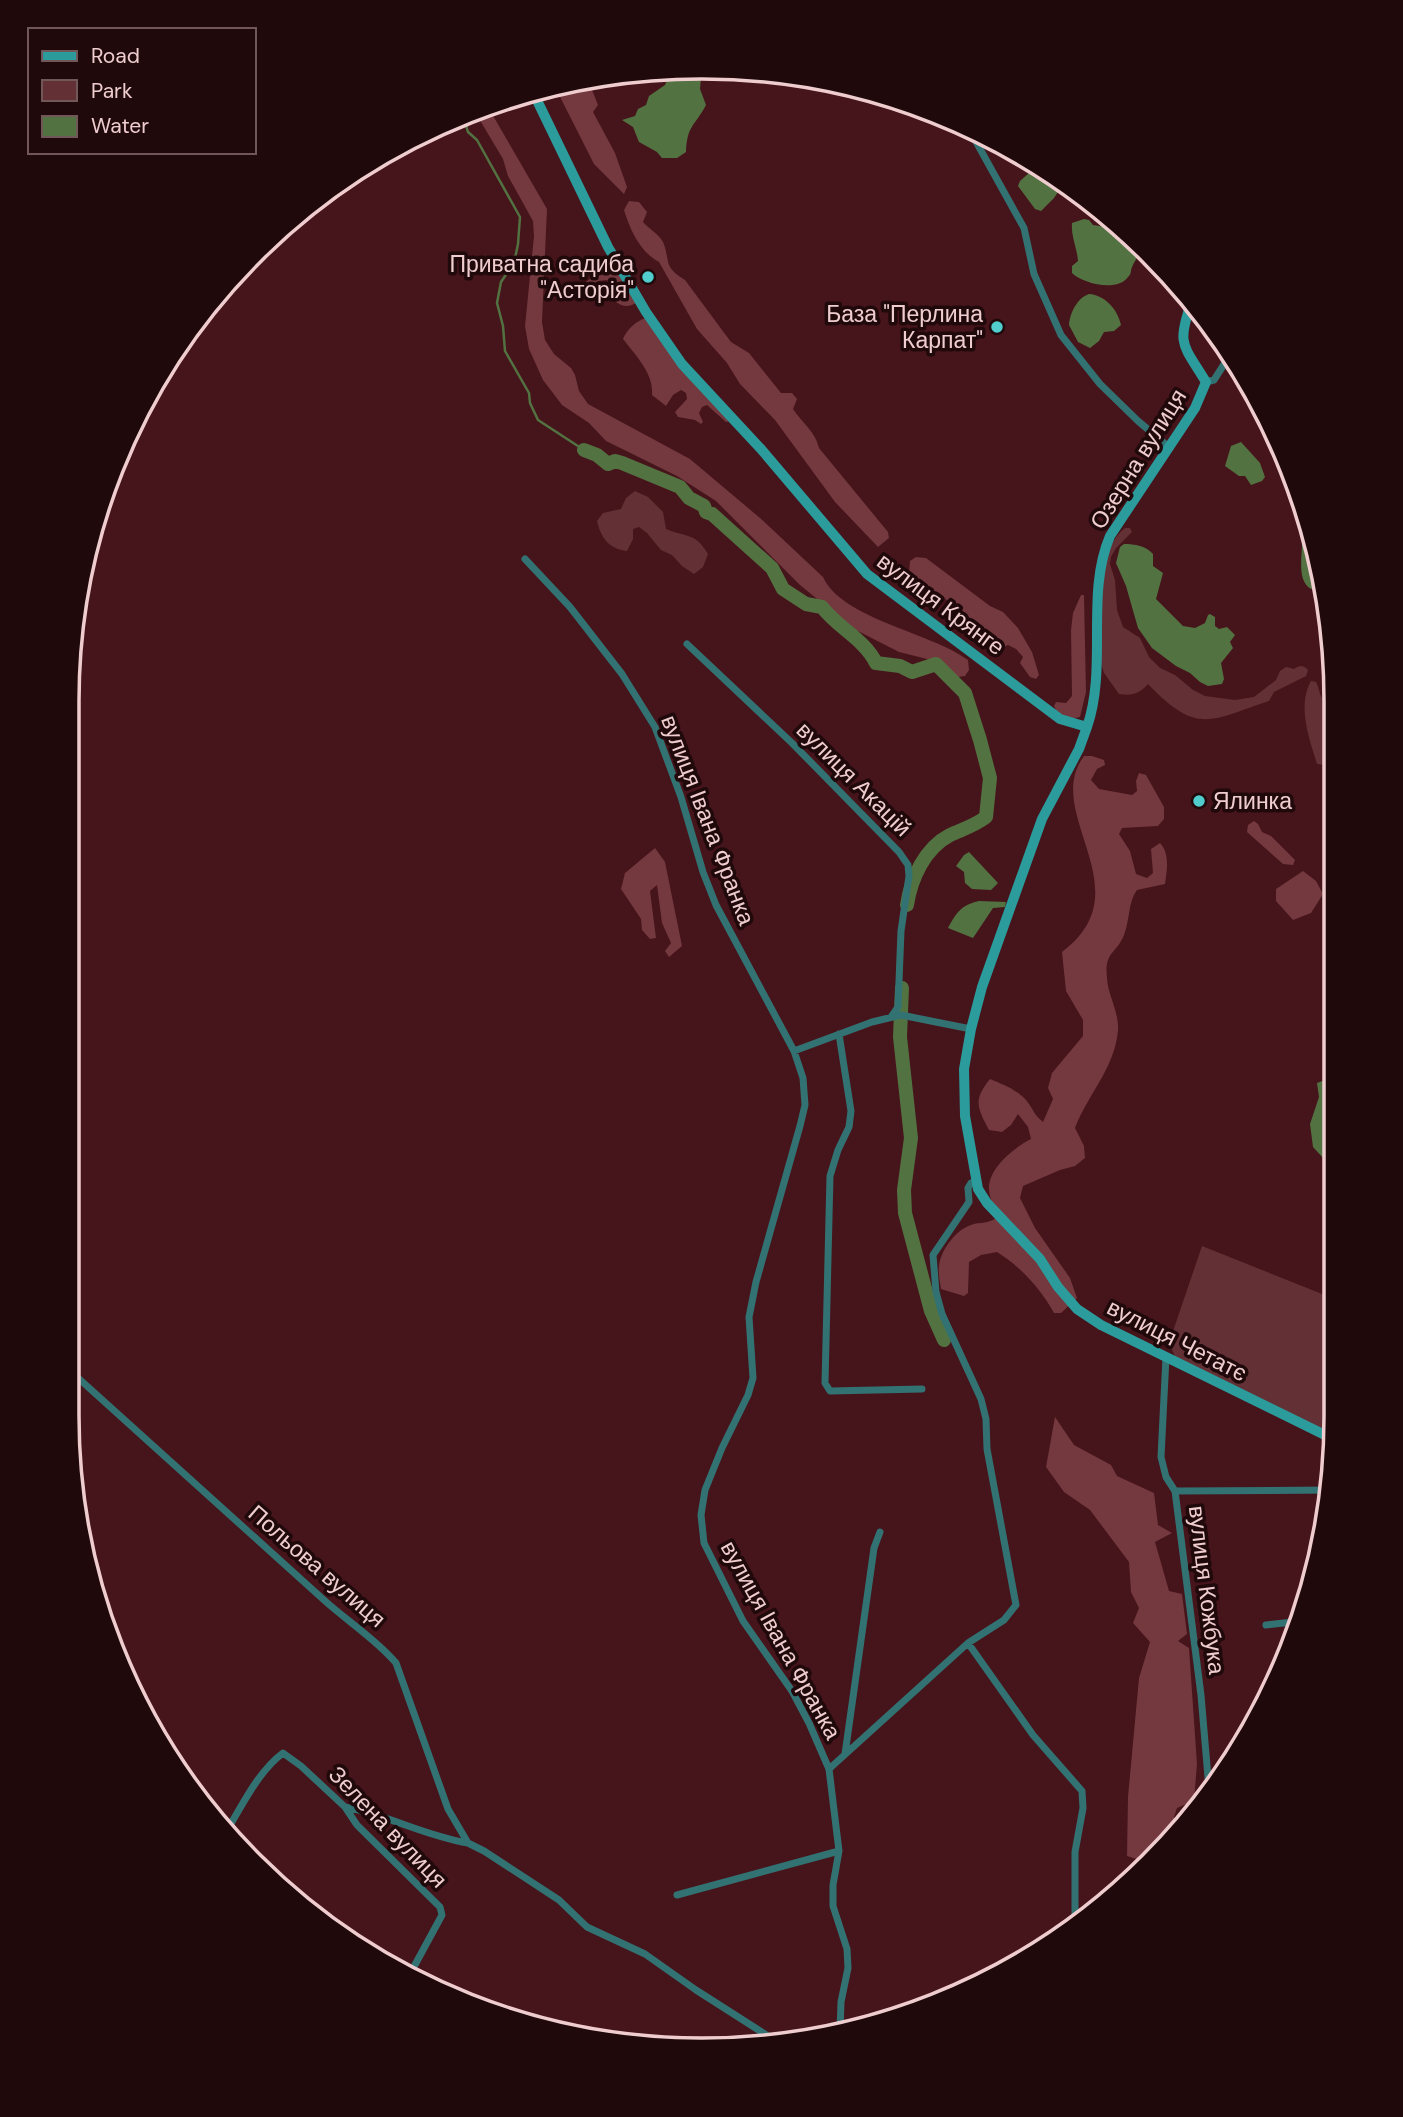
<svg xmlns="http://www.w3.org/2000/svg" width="1403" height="2117" viewBox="0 0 1403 2117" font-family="'DM Sans',sans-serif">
	<rect width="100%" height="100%" fill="#46141b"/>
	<path fill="#633135" d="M635,491L648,497L663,512L666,529C687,538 695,532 708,554L703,567L694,574L682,566L672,555L661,550L647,533L639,527L633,529V539L627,551C609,549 601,538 597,521L603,513L621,509L626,498Z
		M1125,528H1130L1132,532L1116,548L1111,557L1110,564L1115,580L1117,610L1123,627L1140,638L1149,657L1160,668L1175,675L1193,690L1205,696L1235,700L1254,697L1276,680L1280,671L1286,667L1294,669C1300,665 1303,665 1308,670L1306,676L1274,692L1269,701C1209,721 1197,735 1148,684C1139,694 1132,696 1119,694L1104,673L1101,663C1101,626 1093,552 1125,528Z
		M1311,681L1316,682C1322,695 1317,697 1332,704L1325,722L1329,733L1324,736L1326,765L1317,764C1309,738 1297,706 1311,681Z
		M1202,1246L1332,1298L1331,1438L1177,1361L1169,1343Z"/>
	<path fill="#73393e" d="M579,81L583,88L592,90L598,105L593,112L615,153L627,187L624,194L594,164L554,85Z
		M488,107L547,209L542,322L545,340L554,354L571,368L575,375L579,391L588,404L690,459L760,518L823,577C842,619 930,632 968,660L969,670L965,676L958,677L931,660L899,652L854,629L800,585L716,501L677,476L606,441L589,423L562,405L543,380L529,349L525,326L534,236L533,221L508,176L503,159L475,112Z
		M629,201L639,202L647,212L643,222C649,229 659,234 663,242C671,261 662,266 685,280L731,342L749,353L781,393H792L797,399L793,409C803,424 815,431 819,448L888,532L889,538L878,547L835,502L775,420L740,384L727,363L697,329L659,262C640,252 630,230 624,210Z
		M609,259H611L636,303C629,307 623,307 616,302L618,295L607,280L598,281L592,289L586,290L583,284L597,274Z
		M646,318L730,421L726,422L707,405L702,407L699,413L703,422L701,424L695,420L678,417L675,412L687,399L686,393L681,390L673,395L666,406L652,395C654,373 635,355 623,339C627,329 636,321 646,318Z
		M916,557L926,558L990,606L1003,612L1018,628L1032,652L1039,675L1036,679L1030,677L1020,663L1023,657L1016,649L1008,645L999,649L964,620L954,605L909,574L910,561Z
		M1081,595H1084L1086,692L1080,717C1068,720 1059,718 1054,706L1056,702L1066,703L1072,696L1071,630L1073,613Z
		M1084,756H1092L1104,760L1105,765L1097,769L1091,780L1099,789L1132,795L1137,791L1136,781L1139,773L1146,775L1164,807V819L1158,826L1122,828L1119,834L1130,851L1136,874L1147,878L1153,873L1151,849L1160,843C1170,853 1167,871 1165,884L1137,890C1128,902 1130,920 1124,935C1116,955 1104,951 1107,978C1108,996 1119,1011 1118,1030C1115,1068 1088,1094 1075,1128L1084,1146L1085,1158L1075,1166L1060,1170L1023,1186L1020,1198L1035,1228L1070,1278L1077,1298L1061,1313H1054C1040,1288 1022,1268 997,1252L981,1255L969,1262L968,1293L964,1296L941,1289C940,1282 938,1273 939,1266C941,1249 957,1228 974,1224C984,1222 992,1223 1000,1215C995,1208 989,1199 989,1189C988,1168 1015,1147 1031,1139L1028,1127L1018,1114L1011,1125L1002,1132L989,1130C977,1107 973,1100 990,1079C1002,1084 1016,1089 1026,1100C1033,1108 1033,1114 1043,1122L1053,1099L1048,1088L1052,1073L1083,1036V1020L1066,991L1062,952C1145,890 1041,813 1084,756Z
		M1254,821L1258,824L1262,832L1271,836L1295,860L1293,865L1283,864L1247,832L1248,825Z
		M655,848L665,862L682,946L669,957L665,951L671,943L662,923L657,885L650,891L656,938L650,939L642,930L641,919L621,889L625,873Z
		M1303,871L1316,881L1323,894L1311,913L1293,920L1276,901V889Z
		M1055,1417L1074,1445L1111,1465L1117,1476L1154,1493L1158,1525L1172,1533L1155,1542L1169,1591L1182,1594L1187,1634L1178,1641L1189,1648L1197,1764L1194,1801L1177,1808L1174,1817L1180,1827H1183L1179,1834L1146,1862L1127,1856L1128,1797L1139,1678L1150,1642L1133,1623L1139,1608L1131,1592L1129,1562L1090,1510L1064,1492L1046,1467Z"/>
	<path fill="#537242" d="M669,75L687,81L701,78L700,89L706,105C695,126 687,125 686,152L677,158H662L657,152L639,142L633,127L622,120L635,116L638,109L646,105L649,96L665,85Z
		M1038,165L1052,175L1060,189L1054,198L1041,211L1035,209L1018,186L1020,181Z
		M1084,219L1089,220L1093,225L1126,230L1143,249C1139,255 1135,260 1132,267C1130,272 1132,273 1128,277C1118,292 1083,284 1072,273V266L1078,261C1077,247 1071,237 1072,223Z
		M1089,294C1105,295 1118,310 1121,325L1114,331L1104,332L1099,341L1090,348L1078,342L1069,325C1070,313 1077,298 1089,294Z
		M1241,442L1260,463L1265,477L1262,481L1251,485L1245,476H1239L1225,466L1231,446Z
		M1311,531L1315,538L1323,586L1311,589C1297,581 1302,558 1302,543L1309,538Z
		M1124,544C1135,544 1146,546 1153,554V566L1163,573L1156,599L1183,626L1195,628L1205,623L1208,615L1210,614L1215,617V626L1219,629L1227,627L1235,635L1230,642L1233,648L1221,663L1224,679L1222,684L1208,686L1200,682L1190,673L1176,666L1152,648L1138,628L1126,586L1116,563L1120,547Z
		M969,852L998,883L991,890L972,889L965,883L964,872L956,866L964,855Z
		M979,901L1006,902L1005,907L993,908L973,938L948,928C956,913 961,905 979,901Z
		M1333,1077V1162L1324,1159L1313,1147L1310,1124L1319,1097L1317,1083Z"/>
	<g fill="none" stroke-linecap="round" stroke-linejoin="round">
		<path stroke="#537242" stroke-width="2.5" d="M463,116L468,132L477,140L520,217L518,244L514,263L501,282L497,303L503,326L505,351L529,393L530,403L538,420L584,450"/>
		<path stroke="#537242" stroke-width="14" d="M584,450L597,455L608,464L615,461L622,463L680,487L689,498L704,506L706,512L712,514L772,568L783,589L806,604L822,607C838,628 864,639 876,663L900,666L912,672L936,664L965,693L980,740L990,778L986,817C974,826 963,829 950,835C925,848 911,878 907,905
			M902,988L900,1037L911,1138L904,1190L905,1213L931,1311L944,1340"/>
		<path stroke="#337272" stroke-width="7" d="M969,129L1024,228L1034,274L1061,335L1100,384L1138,421L1170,448
			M1206,382L1214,380L1230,355
			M525,559L570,607L622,674L655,727L681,797L703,872L716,905L794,1051L803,1078L805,1105L800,1126L756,1282L749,1317L753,1378L748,1395L722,1448L705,1490L701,1515L704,1543L743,1621L792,1691L809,1723L829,1769L839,1851L833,1885V1906L847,1949L848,1968L841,2002L840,2031
			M687,644L792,743L899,852L908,865L909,876L901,931L898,1007L891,1017
			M839,1034L851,1111L849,1127L838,1150L830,1176L825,1383L830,1391L922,1389
			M794,1051L872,1022L901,1015L971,1029
			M1166,1357L1161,1457L1166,1477L1175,1491L1201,1695L1209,1789
			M67,1368L324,1600C347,1621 377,1640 396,1663L448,1809L468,1843L484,1851L559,1900L587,1927L645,1954L696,1990L771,2038
			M1175,1491L1331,1490
			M1266,1625L1293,1622
			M968,1643L1033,1735L1082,1791L1083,1808L1075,1852V1919
			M845,1754L874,1548L880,1532
			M829,1769L968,1643L1004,1620L1016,1605L987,1449L986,1419L981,1399L942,1314L936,1292L933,1255L969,1202L968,1188L971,1183L977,1182
			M345,1807C388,1815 425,1836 468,1843
			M229,1827C244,1802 259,1771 283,1753L301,1766L345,1807L357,1825L440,1907L442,1915L410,1974
			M677,1895L839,1851"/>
		<path stroke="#2b9b9c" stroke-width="10" d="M532,90L608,247L646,312L682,364L761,449L867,574L1060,719L1087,727L1079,749L1042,819L982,987L971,1029L964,1069L965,1116L978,1189L987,1203L1040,1259L1058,1287L1077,1309L1101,1325L1331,1438
			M1087,727C1108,667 1085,594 1110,536L1195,408L1206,382C1183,344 1176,345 1192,301"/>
	</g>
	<g fill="#52cdcd" stroke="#1f090b" stroke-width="2.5">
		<circle cx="648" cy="277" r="7"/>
		<circle cx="997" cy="327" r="7"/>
		<circle cx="1199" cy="801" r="7"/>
	</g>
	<g text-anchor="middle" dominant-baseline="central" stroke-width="7" stroke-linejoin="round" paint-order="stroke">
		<g font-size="23" fill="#efcdcf" stroke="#1f090b" text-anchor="end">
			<text x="634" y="264">Приватна садиба<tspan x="634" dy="26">"Асторія"</tspan></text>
			<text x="983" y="314">База "Перлина<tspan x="983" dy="26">Карпат"</tspan></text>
			<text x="1213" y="801" text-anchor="start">Ялинка</text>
		</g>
		<g font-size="23" fill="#efcdcf" stroke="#1f090b">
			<text transform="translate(1138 459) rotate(-58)">Озерна вулиця</text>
			<text transform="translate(941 604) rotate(37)">вулиця Крянге</text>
			<text transform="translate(854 779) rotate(45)">вулиця Акацій</text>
			<text transform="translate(708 820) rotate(69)">вулиця Івана Франка</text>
			<text transform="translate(1177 1340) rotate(27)">вулиця Четатє</text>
			<text transform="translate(317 1566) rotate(41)">Польова вулиця</text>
			<text transform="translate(1207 1590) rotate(83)">вулиця Кожбука</text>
			<text transform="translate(781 1640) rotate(61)">вулиця Івана Франка</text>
			<text transform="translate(388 1827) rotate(46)">Зелена вулиця</text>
		</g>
	</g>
	<path d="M0 0H1403V2117H0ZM701 79H702A622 622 0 0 1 1324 701V1416A622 622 0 0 1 702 2038H701A622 622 0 0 1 79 1416V701A622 622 0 0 1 701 79Z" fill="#1f090b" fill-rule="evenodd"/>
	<path fill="none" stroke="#efcdcf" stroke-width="3.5" d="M701 79H702A622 622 0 0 1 1324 701V1416A622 622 0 0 1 702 2038H701A622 622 0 0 1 79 1416V701A622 622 0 0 1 701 79Z"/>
	<rect x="28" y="28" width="228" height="126" fill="#1f090b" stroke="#725759" stroke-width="2"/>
	<rect x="42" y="51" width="35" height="10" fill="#2b9b9c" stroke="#725759" stroke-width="2"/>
	<text x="91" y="63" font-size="21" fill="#efcdcf">Road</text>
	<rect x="42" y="80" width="35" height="21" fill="#633135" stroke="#725759" stroke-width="2"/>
	<text x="91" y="98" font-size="21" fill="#efcdcf">Park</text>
	<rect x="42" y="116" width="35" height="21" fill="#537242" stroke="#725759" stroke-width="2"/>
	<text x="91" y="133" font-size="21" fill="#efcdcf">Water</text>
</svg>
